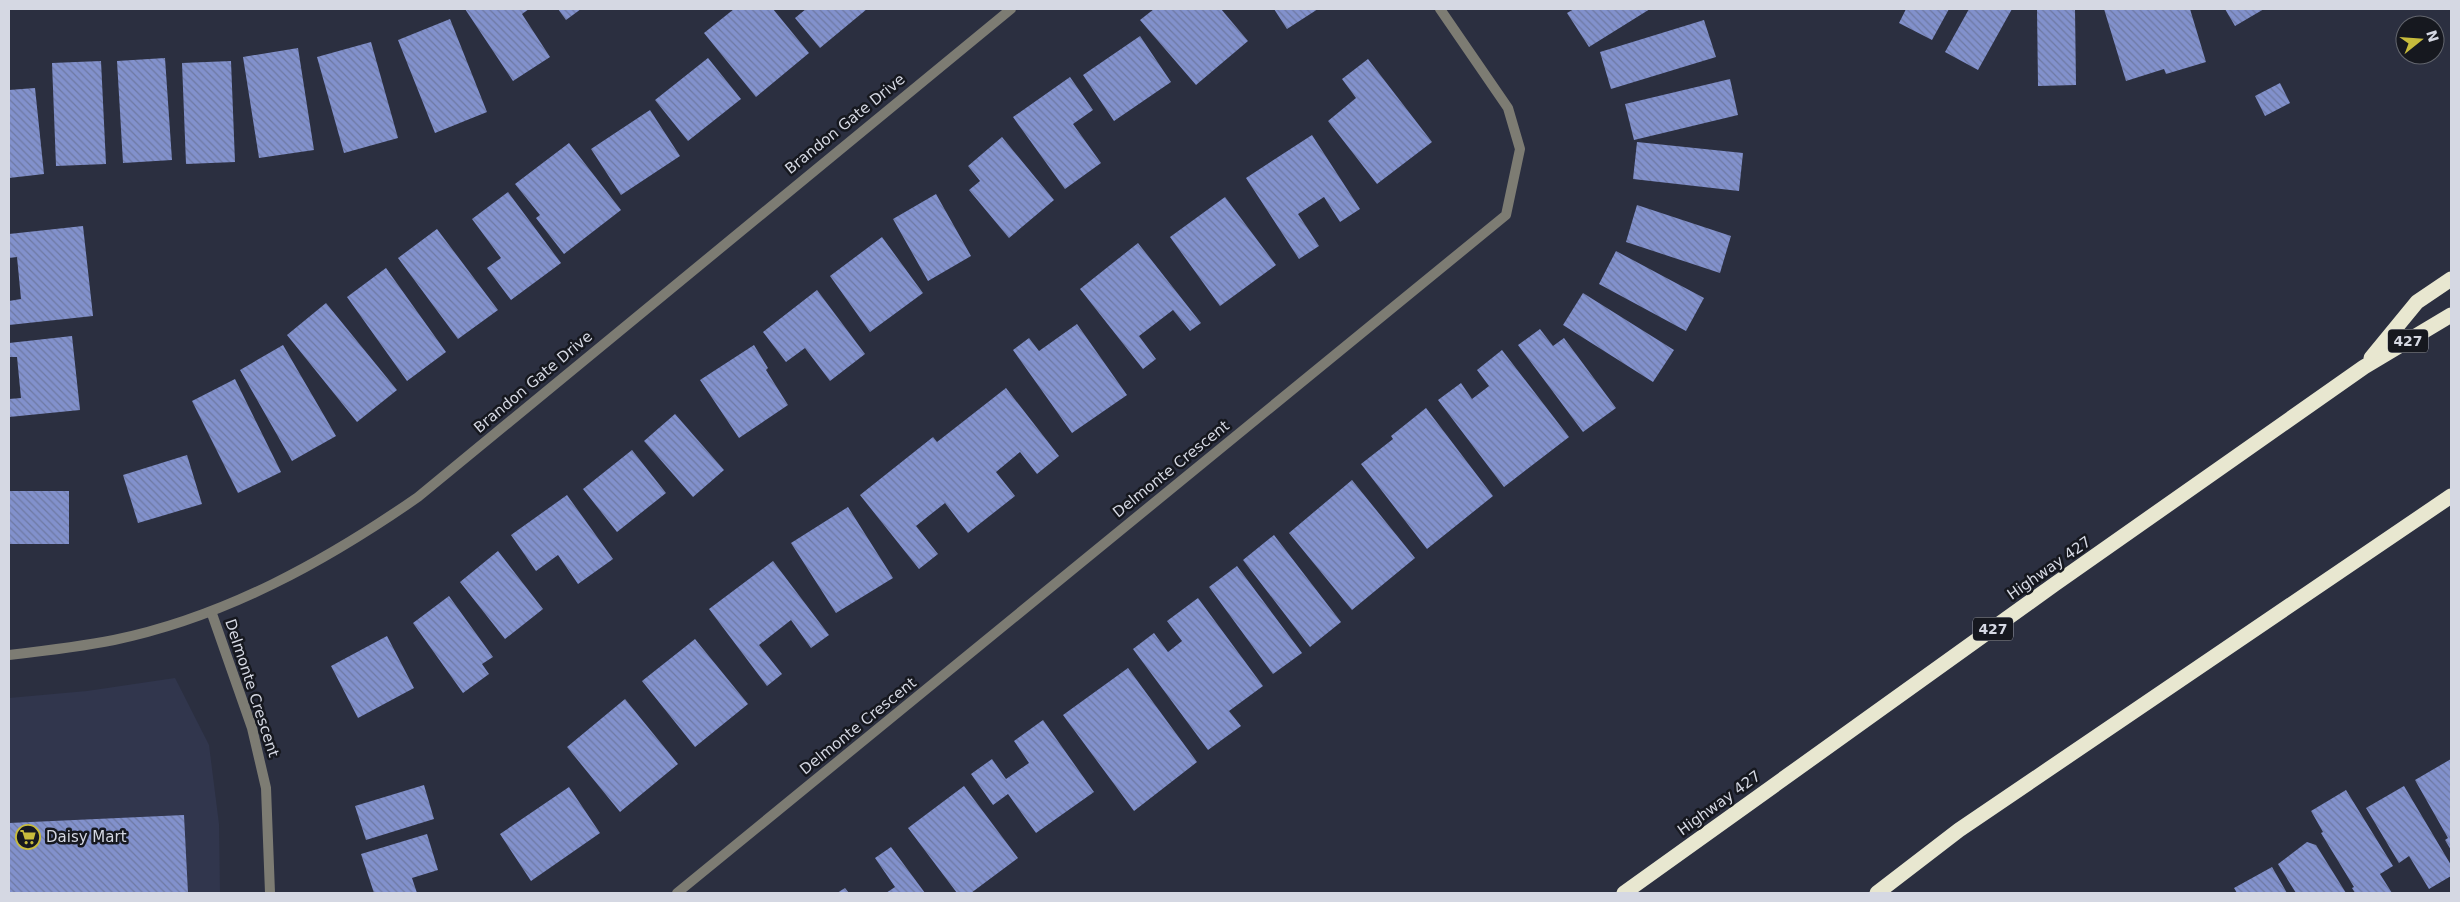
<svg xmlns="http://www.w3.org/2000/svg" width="2460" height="902" viewBox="0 0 2460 902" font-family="'DejaVu Sans',sans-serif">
	<defs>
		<pattern id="building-back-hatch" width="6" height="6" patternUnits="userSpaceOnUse" patternTransform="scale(1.25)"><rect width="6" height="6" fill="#8291cc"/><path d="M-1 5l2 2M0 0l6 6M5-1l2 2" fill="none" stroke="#6e79a3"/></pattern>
	</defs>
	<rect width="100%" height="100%" fill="#2b2f40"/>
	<path fill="#31364d" d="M175,678L209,745L219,824L220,893H9V698L87,691Z"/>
	<path fill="url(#building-back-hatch)" d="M465,9H529L522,14L550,57L513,81Z
		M558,9H581L566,20Z
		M734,9H773L809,53L756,97L704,33Z
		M806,9H867L820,48L795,18Z
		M1154,9H1221L1248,41L1196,85L1140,20Z
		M1274,9H1318L1287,29Z
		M1574,9H1650L1589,47L1567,13Z
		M1906,9H1949L1932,40L1899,23Z
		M1969,9H2012L1978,70L1945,52Z
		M2037,9H2075L2076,85L2038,86Z
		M2104,9H2190L2206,62L2166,74L2164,69L2126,81Z
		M2225,9H2264L2235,26Z
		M450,19L487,112L435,133L398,40Z
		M1704,20L1716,57L1611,89L1600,52Z
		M1140,36L1171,82L1114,121L1083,75Z
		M371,42L398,138L344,153L317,57Z
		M298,48L314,150L259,158L243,57Z
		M165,58L172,160L123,163L117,61Z
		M708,58L741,99L688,141L655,100Z
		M1368,59L1432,142L1377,184L1328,121L1356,98L1342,79Z
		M101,61L106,164L56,166L52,63Z
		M231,61L235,162L186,164L182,63Z
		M1070,77L1093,110L1073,124L1101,163L1065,189L1013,117Z
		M1730,79L1738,115L1634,140L1625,104Z
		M2280,83L2290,103L2265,116L2255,96Z
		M35,88L44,174L9,178V90Z
		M650,110L680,156L621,195L591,149Z
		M1312,135L1360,209L1340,222L1324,197L1298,214L1319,246L1299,259L1246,178Z
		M1002,137L1054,200L1009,238L969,190L980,181L968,166Z
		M1637,142L1743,153L1739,191L1633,179Z
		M569,143L621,210L564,254L536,218L540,215L515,184Z
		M508,192L561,263L511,300L487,268L501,258L472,219Z
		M936,194L971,256L928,281L893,219Z
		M1225,197L1276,265L1220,306L1170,237Z
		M1637,205L1731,236L1720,273L1626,242Z
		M83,226L93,316L9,325V301L21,299L17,257L9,258V234Z
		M437,229L498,310L458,339L398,258Z
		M882,237L923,293L870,332L830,276Z
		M1138,243L1201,323L1190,331L1173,310L1139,336L1156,359L1143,369L1080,289Z
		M1616,251L1704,298L1686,331L1599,284Z
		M386,268L446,352L407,381L347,297Z
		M817,290L865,354L830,381L805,348L786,362L763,332Z
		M1583,293L1674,350L1653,382L1563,325Z
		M326,303L397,390L357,422L287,335Z
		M1077,324L1127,395L1072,433L1013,350L1029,338L1039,351Z
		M1540,329L1553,346L1564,338L1616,408L1583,432L1518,345Z
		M72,336L80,410L9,417V399L21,398L17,357H9V343Z
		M283,345L336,436L292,461L240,370Z
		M754,345L768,368L766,370L788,405L739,438L700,380Z
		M1502,350L1569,437L1504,487L1438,400L1461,383L1472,399L1489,386L1477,370Z
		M235,379L281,472L238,493L192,401Z
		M1006,388L1059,456L1037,474L1020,452L996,472L1015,496L968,533L945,503L916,526L938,554L919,569L860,495L933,437L937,442Z
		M1426,408L1493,496L1427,549L1361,464L1393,439L1391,436Z
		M675,414L724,470L693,497L644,441Z
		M632,450L666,493L617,532L583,489Z
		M187,455L202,504L138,523L123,475Z
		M1352,480L1415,558L1352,610L1289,533Z
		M9,491H69V544H9Z
		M567,495L613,559L578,584L558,555L536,571L511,535Z
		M848,507L893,578L836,613L791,543Z
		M1274,535L1341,622L1310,647L1243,560Z
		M498,551L543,609L505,639L460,582Z
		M773,561L829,635L811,648L791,620L759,645L782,674L767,686L709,609Z
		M1237,566L1302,653L1273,674L1209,587Z
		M449,596L493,657L482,664L489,674L463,693L413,623Z
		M1198,598L1263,686L1229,711L1241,726L1208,750L1133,649L1154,633L1168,652L1182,641L1167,621Z
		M387,636L414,688L358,718L331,666Z
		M695,639L748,704L695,747L642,681Z
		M1128,668L1197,762L1134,811L1063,715Z
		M625,699L678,764L620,812L567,747Z
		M1043,720L1094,792L1036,833L1008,794L993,805L971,774L992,759L1006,779L1029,763L1014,741Z
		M2451,759V850L2445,840L2448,838L2415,780Z
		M424,785L434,819L366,840L355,806Z
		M964,786L1018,858L971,893H957L908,828Z
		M2404,786L2451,865V876L2429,889L2409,856L2399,863L2366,808Z
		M569,787L600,833L531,881L500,834Z
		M2346,790L2393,866L2380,874L2392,893H2355L2352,888L2354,887L2321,833L2323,832L2311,811Z
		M184,815L188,893H9V823Z
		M427,834L438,870L412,878L417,893H374L361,854Z
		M2307,842L2316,845L2346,893H2296L2278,864Z
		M891,847L925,893H886L895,887L875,858Z
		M2272,867L2287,893H2237L2234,888Z
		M845,888L849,893H837Z"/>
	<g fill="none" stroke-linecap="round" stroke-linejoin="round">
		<path stroke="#7d7c73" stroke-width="10" d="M211,611L252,728L266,788L270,893
			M9,655C44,651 79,647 114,640C225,617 326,561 418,497L1011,9
			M677,893L1506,215L1520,149L1508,108L1440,9"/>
		<path stroke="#e8e7d0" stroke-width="15" d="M2371,358L2417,302L2451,279
			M1624,893L2055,584L2364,367L2451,315
			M1877,893L1959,830L2451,496"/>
	</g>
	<defs>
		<symbol id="supermarket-ring" viewBox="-11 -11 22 22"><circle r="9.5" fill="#16181f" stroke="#c7bb3c" stroke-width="1.5"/><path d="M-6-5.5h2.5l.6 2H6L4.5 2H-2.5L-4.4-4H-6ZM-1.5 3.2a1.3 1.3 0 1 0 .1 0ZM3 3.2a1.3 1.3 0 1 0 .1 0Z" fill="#c7bb3c"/></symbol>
	</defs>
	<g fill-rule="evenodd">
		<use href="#supermarket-ring" x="14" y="823" width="28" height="28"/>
	</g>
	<g text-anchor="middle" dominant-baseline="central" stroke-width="5" stroke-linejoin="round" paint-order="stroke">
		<g fill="#16181f" stroke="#9c9ea8" stroke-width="1">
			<rect x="2388" y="329.5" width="40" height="23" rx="4"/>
			<rect x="1973" y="617.5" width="40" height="23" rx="4"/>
		</g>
		<g font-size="14" font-weight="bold" fill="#d5d8e3">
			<text x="2408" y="341">427</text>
			<text x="1993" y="629">427</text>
		</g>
		<g font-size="15" fill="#d5d8e3" stroke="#16181f">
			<text transform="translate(845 124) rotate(-39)">Brandon Gate Drive</text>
			<text transform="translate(533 382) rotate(-40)">Brandon Gate Drive</text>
			<text transform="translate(1171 469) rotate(-39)">Delmonte Crescent</text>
			<text transform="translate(2049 568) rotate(-35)">Highway 427</text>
			<text transform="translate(252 688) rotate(72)">Delmonte Crescent</text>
			<text transform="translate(858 726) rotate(-39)">Delmonte Crescent</text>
			<text transform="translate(1719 803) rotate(-36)">Highway 427</text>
		</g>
		<g font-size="15" fill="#d5d8e3" stroke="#16181f" text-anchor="start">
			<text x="46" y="837">Daisy Mart</text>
		</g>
	</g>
	<rect width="2460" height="902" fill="none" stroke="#d5d8e3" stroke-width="20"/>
	<g transform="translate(2420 40) rotate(73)"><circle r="24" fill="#16181f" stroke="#62656d"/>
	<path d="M0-4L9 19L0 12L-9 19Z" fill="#c7bb3c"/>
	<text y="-8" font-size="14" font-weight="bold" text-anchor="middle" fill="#d5d8e3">N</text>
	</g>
</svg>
